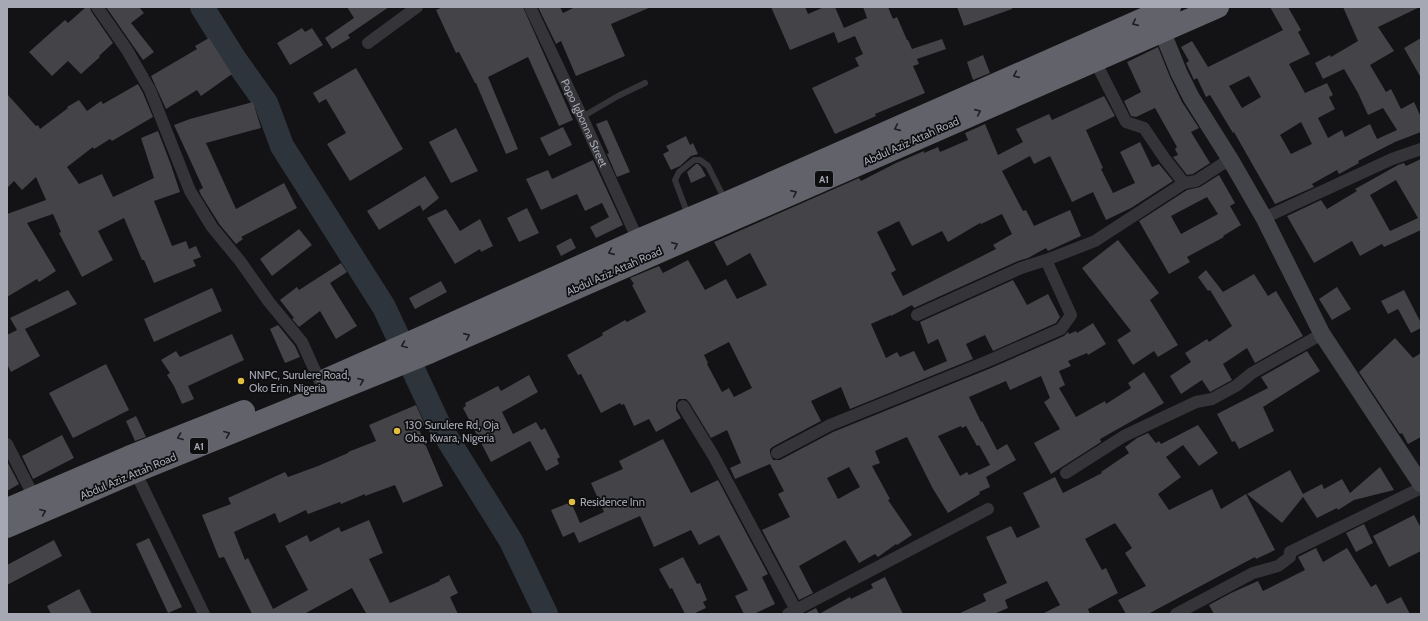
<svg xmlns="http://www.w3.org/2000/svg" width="1428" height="621" viewBox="0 0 1428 621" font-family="Cabin,sans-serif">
	<rect width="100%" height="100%" fill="#131315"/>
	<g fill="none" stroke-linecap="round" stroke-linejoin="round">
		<path stroke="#2e343c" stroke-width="24" d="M202,7L234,58L266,103L282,146L384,307L440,427L511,541L546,614"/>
	</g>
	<path fill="#434348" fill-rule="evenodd" d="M86,7H90L91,11L113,43L99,56L100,57L81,74L68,61L52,76L29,52L65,20L68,23Z
		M106,7H139L144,13L131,23L154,52L143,60Z
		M347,7H389L348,35L350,38L332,49L325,38L354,18Z
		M443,7H523L573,120L559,126L528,57L488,77L518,149L506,154L476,83H475L459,52L456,53L436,10Z
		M538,7H560L563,13L575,7H651L611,24L625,56L576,76L561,41L556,44Z
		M771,7H805L808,14L824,7H835L844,28L867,18L863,7H888L893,19L897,17L907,40H908L912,49L942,39L946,49L917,59L919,64L913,66L925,93L875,114L876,116L835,134L812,88L859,66L855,58L863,54L855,36L838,43L834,32L790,50Z
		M957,7H1012V9L964,26Z
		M1270,7H1288L1301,30L1298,32L1310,54L1289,64L1305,93L1327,83L1333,95L1329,97L1335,109L1318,118L1328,138L1342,130L1345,137L1370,124L1377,139L1397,130L1383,108L1368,115L1358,93L1344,69L1323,79L1315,63L1330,55L1331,57L1358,41L1343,7H1420L1378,27L1394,51L1370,65L1386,92L1391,89L1401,109L1414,102L1421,117V132L1395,142L1358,161L1359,163L1339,174L1337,170L1312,184L1314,187L1275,204L1234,132L1233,133L1210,95L1206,97L1197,78L1194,80L1186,63L1189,61L1181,47L1192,41L1208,67L1283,30ZM1249,76L1261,97L1242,108L1229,86ZM1301,122L1312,144L1291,154L1280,135Z
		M302,28L305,32L312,28L323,45L290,65L277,43Z
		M209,38L232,74L201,96L197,90L166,109L151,76L197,49L195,46Z
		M1421,38V78L1404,48Z
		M1158,47L1170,77L1182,102L1199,128L1191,132L1210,163L1193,174L1187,175L1173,157L1178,155L1175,149L1177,147L1155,108L1136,117L1131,116L1124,101L1141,92L1127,62Z
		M983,55L990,73L973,80L967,62Z
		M356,68L403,149L350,181L327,144L346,133L326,99L319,103L313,93Z
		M138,84L143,93L153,117L112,141L110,139L94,149L93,147L67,167L79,184L102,174L113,197L154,178L141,138L158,131L171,165L180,192L154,201L172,246L186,241L189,249L196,246L201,257L193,260L196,266L154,283L144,260H142L124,218L98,231L113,260L82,277L59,233L61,232L53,214L27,223L56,271L39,282L37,279L7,297V214L46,200L36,177L22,190L14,181L7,188V94L36,126L38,125L40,129L68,108L67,107L79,100L87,111L101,101L103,104Z
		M1104,96L1115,116L1086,130L1103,168L1101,169L1113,193L1135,183L1120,152L1140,142L1152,167L1159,164L1173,181L1131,208L1106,220L1093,192L1072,202L1050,156L1034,164L1030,156L1002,171L1023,211L1026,210L1034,226L1070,210L1081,236L1048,251L1046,248L1028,258L1018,261L914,308L912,305L891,316V315L871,324L886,358L897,352L900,357L914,351L924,371L947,361L938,339L928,344L920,322L1013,280L1027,305L1048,294L1060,317L1056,323L993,351L985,335L966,344L973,359L850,409L841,387L811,401L821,421L774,446L770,449V453L773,460H780L833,432L991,368L1064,336L1068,332L1069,334L1076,331L1077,333L1093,323L1106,344L1088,355L1087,353L1068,361L1071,366L1059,371L1065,385L1059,388L1076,417L1105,401L1106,404L1131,388L1128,383L1144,372L1164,403L1100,439L1101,442L1051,474L1034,443L1060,429L1044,402L1050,398L1041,376L1010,390L1006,381L969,397L981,422L982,421L997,450L1007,444L1016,460L986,477L990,487L979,492L980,494L948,513L933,489L907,437L875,451L880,463L872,466L890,499L888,500L912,535L897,545L896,544L878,557L875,554L859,563L845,540L799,566L813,593L799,600L762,530L790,517L778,494L784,491L770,464L735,479L730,468L741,463L727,430L711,438L689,402L686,399H679L676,403V410L681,418L656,432L649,419L634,426L624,404L621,405L620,403L601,413L581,374L578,375L567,355L600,337L603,335L602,333L625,320L627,322L646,312L632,285L634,284L630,278L659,266L663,273L688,260L705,290L726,279L737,299L767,285L750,253L727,266L714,242L859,178L861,181L896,163L924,151V153L938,147L940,152L968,140L965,133L985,124L998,155L1023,142L1016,129L1049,114L1052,120ZM1002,214L1012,234L993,245L996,249L903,296L891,273L896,270L877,232L899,221L912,246L942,231L948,242L980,223L981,224ZM729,342L752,388L734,397L729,388L722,392L707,364L708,363L704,355ZM961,426L962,428L966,426L977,446L979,445L990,465L969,475L967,472L960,476L938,436ZM849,467L860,487L838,499L827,478Z
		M253,102L261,128L206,143L236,209L284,183L297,208L241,237L243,239L236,244L220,225L201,195L199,190L203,188L174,125L190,119Z
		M607,120L630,172L617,177L607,154L609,153L596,124Z
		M563,127L572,145L549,156L540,138Z
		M456,128L478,171L451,183L429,142Z
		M686,136L690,145L693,143L698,154L691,156L680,166L671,170L663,154L669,151L666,146Z
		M1421,159V230L1384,247L1382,244L1360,256L1352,241L1314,263L1287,216L1321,200L1327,209L1357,191L1355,189L1398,165L1404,163L1406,166ZM1396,180L1418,218L1390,231L1370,195Z
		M593,160L623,225L596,238L590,227L609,217L602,203L585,211L577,194L541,210L526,179L548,170L552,179Z
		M696,164H698L701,167L706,176L691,183L687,172Z
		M1219,175L1235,203L1230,206L1241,225L1223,236L1224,237L1187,257L1190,262L1169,274L1139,221L1187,190L1200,187ZM1207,197L1218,214L1181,234L1171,216Z
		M425,176L439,198L423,211L420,205L379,230L367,211Z
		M527,208L539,233L519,242L507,218Z
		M446,209L460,231L480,219L493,246L481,252L480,249L455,264L427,218Z
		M299,229L312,245L272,276L260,259Z
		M571,238L576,248L561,256L556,246Z
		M1118,240L1159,293L1150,300L1178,345L1158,357L1154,351L1133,365L1117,340L1131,331L1082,268Z
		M341,263L347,272L330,283L357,326L336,339L320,311L299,327L292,319L294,318L280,300L297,287L299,290Z
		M1206,270L1223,292L1254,274L1268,296L1276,291L1303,336L1255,363L1247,348L1223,364L1232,380L1210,392L1202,380L1181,394L1170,376L1191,362L1185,353L1207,339L1209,342L1232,326L1210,290L1208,291L1198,277Z
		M441,281L447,292L415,309L409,298Z
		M1337,287L1351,309L1332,320L1319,299Z
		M212,288L222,311L154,342L144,319Z
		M68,290L77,304L25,329L40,356L11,372L7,364V335L17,330L10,318Z
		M1404,290L1421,323V328L1411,333L1398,309L1388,314L1381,301Z
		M278,325L295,346L300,357L285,363L270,329Z
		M232,334L244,360L188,386L194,399L182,404L174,386L167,375L170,373L161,360L176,351L180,357Z
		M1395,338L1413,358L1421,353V437L1408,444L1402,433L1400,434L1359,372Z
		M1307,351L1320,371L1263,407L1274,431L1239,449L1235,441L1232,442L1217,414L1268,388L1261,377Z
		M106,364L129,410L73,438L49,393Z
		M529,375L538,392L502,412L513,434L536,422L541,430L545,428L560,457L557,459L559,464L546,471L530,441L491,462L463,408L466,406L465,403L498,386L501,391Z
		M416,405L425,425L418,427L443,486L403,503L395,485L365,496V494L341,504L340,502L308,514L306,510L279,523L275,513L234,532L245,560L248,558L273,609L308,590L285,546L307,535L310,542L339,527L341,532L369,520L383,553L369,559L390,603L440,581L439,580L449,575L458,593L450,597L458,614H364L366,613L363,608L352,588L304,614H252L224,557L219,558L202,515L231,504L228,498L285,472L288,477L318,466L348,453V452L376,441L369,425Z
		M136,416L146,437L135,441L126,421Z
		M1198,425L1218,453L1199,466L1183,445L1166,457L1181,477L1158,494L1169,510L1212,489L1221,509L1246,494L1275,550L1256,559L1255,557L1148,614H1126L1118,600L1146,586L1125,553L1132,548L1115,523L1085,539L1102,570L1106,568L1118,593L1088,609L1090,614H1042L1060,605L1047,581L1005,600L1008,608L994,614H958L986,601L983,594L1007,583L986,537L1011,526L1017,538L1040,527L1023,493L1055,477L1063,493L1102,473L1101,472L1129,453L1125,447L1137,438L1148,433L1156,443L1159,441L1161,444Z
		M62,435L74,458L33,479L22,456Z
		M663,439L691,493L718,480L768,574L762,577L775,604L754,614H744L735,596L748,590L719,535L699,545L691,530L654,547L640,516L579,543L574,532L563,537L551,510L571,502L580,523L604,512L591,483L623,469L619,461Z
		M8,463L19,484L7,491V464Z
		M1380,467L1394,490L1354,500L1338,510L1337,508L1317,518L1303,497L1282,523L1247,494L1290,470L1303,494L1322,484L1324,489L1342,479L1350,493Z
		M1414,515L1421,528V551L1389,567L1373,536Z
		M1364,524L1373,543L1356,552L1346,533Z
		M149,538L182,607L168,613L136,544Z
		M54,540L62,556L7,585V565Z
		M1316,548L1323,562L1347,548L1371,587L1376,584L1387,604L1401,597L1410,614H1214L1209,605L1231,593L1258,581L1263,591L1305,570L1298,557Z
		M683,557L697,584L700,583L707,600L703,602L706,608L693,614H685L672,588L670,589L659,569Z
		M885,577L903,614H804L816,608L819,614L850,597L851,599L873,588L871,584Z
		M79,589L92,614H51L47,606Z"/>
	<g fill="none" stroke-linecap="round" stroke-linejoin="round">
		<path stroke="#353539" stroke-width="6" d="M582,117L618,96L645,83
			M688,215L675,180L679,172L694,160H700L708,166L725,200"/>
		<g stroke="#353539" stroke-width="12">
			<path d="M97,7L127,50L150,90L190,191L212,227L240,261L269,302L302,342L320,382"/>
			<path id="s1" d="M530,7L582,117L638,240"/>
			<path d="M368,43L417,7"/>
			<path d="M1095,61L1126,122L1144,128L1165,159L1184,183"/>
			<path d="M1264,218L1392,159L1421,149"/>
			<path d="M917,315L1021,268L1046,260L1095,241L1184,183L1196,181L1230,159"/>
			<path d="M683,406L713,455L796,610"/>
			<path d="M7,444L34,497"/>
			<path d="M777,453L830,425L988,361L1061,329L1071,315L1046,260"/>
			<path d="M133,467L204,614"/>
			<path d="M1066,473L1124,436L1196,402L1212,399L1236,386L1252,373L1322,334"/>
			<path d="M788,614L988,509"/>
			<path d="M1176,614L1253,573L1278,566L1290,557V552L1421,488"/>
		</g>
		<path stroke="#434449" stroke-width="17" d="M1162,31L1179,73L1191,97L1230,159L1264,218L1322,334L1421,484"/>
		<path stroke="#61626a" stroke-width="22" d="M327,379L424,336L638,240L726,203L1170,7
			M7,509L128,457L244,411
			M7,527L135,472L431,352L1218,7"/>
	</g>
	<defs><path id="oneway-chevron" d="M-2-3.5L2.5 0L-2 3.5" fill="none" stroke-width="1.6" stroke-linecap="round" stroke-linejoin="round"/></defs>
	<g stroke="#1f1f22">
		<use href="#oneway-chevron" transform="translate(1135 23) rotate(156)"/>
		<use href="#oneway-chevron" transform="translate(1016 75) rotate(156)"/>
		<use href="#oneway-chevron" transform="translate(978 112) rotate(-24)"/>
		<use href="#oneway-chevron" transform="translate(897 128) rotate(156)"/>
		<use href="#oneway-chevron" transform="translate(794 193) rotate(-24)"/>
		<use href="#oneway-chevron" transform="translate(675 245) rotate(-24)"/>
		<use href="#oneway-chevron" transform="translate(611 252) rotate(156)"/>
		<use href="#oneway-chevron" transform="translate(467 336) rotate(-24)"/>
		<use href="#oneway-chevron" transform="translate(404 345) rotate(157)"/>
		<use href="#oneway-chevron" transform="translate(361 381) rotate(-22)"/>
		<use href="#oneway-chevron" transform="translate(227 434) rotate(-22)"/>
		<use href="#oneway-chevron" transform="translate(180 437) rotate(159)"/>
		<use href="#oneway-chevron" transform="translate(43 512) rotate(-23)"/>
	</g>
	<g fill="#e1be3f" stroke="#0e0e10" stroke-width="1.5">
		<circle cx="241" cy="381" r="4"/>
		<circle cx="397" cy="431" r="4"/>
		<circle cx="572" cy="502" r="4"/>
	</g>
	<g text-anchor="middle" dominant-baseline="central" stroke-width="3.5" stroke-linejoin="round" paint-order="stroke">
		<g fill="#0e0e10" stroke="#787a83" stroke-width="1">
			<rect x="815" y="171" width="18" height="16" rx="3"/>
			<rect x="190" y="438" width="18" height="16" rx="3"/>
		</g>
		<g font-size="10" font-weight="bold" fill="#a6a9b4">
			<text x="824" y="179">A1</text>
			<text x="199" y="446">A1</text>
		</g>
		<g font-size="11" fill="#a6a9b4" stroke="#0e0e10">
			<text stroke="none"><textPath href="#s1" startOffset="128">Popo Igbonna Street</textPath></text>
			<text transform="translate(911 141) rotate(-24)">Abdul Aziz Attah Road</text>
			<text transform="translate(614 271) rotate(-24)">Abdul Aziz Attah Road</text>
			<text transform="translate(128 476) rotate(-23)">Abdul Aziz Attah Road</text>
		</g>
		<g font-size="11" fill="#a6a9b4" stroke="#0e0e10" text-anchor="start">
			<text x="249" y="375">NNPC, Surulere Road,<tspan x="249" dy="13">Oko Erin, Nigeria</tspan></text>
			<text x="405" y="425">130 Surulere Rd, Oja<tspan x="405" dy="13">Oba, Kwara, Nigeria</tspan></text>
			<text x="580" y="502">Residence Inn</text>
		</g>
	</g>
	<rect width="1428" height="621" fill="none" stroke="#a6a9b4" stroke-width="16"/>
</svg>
